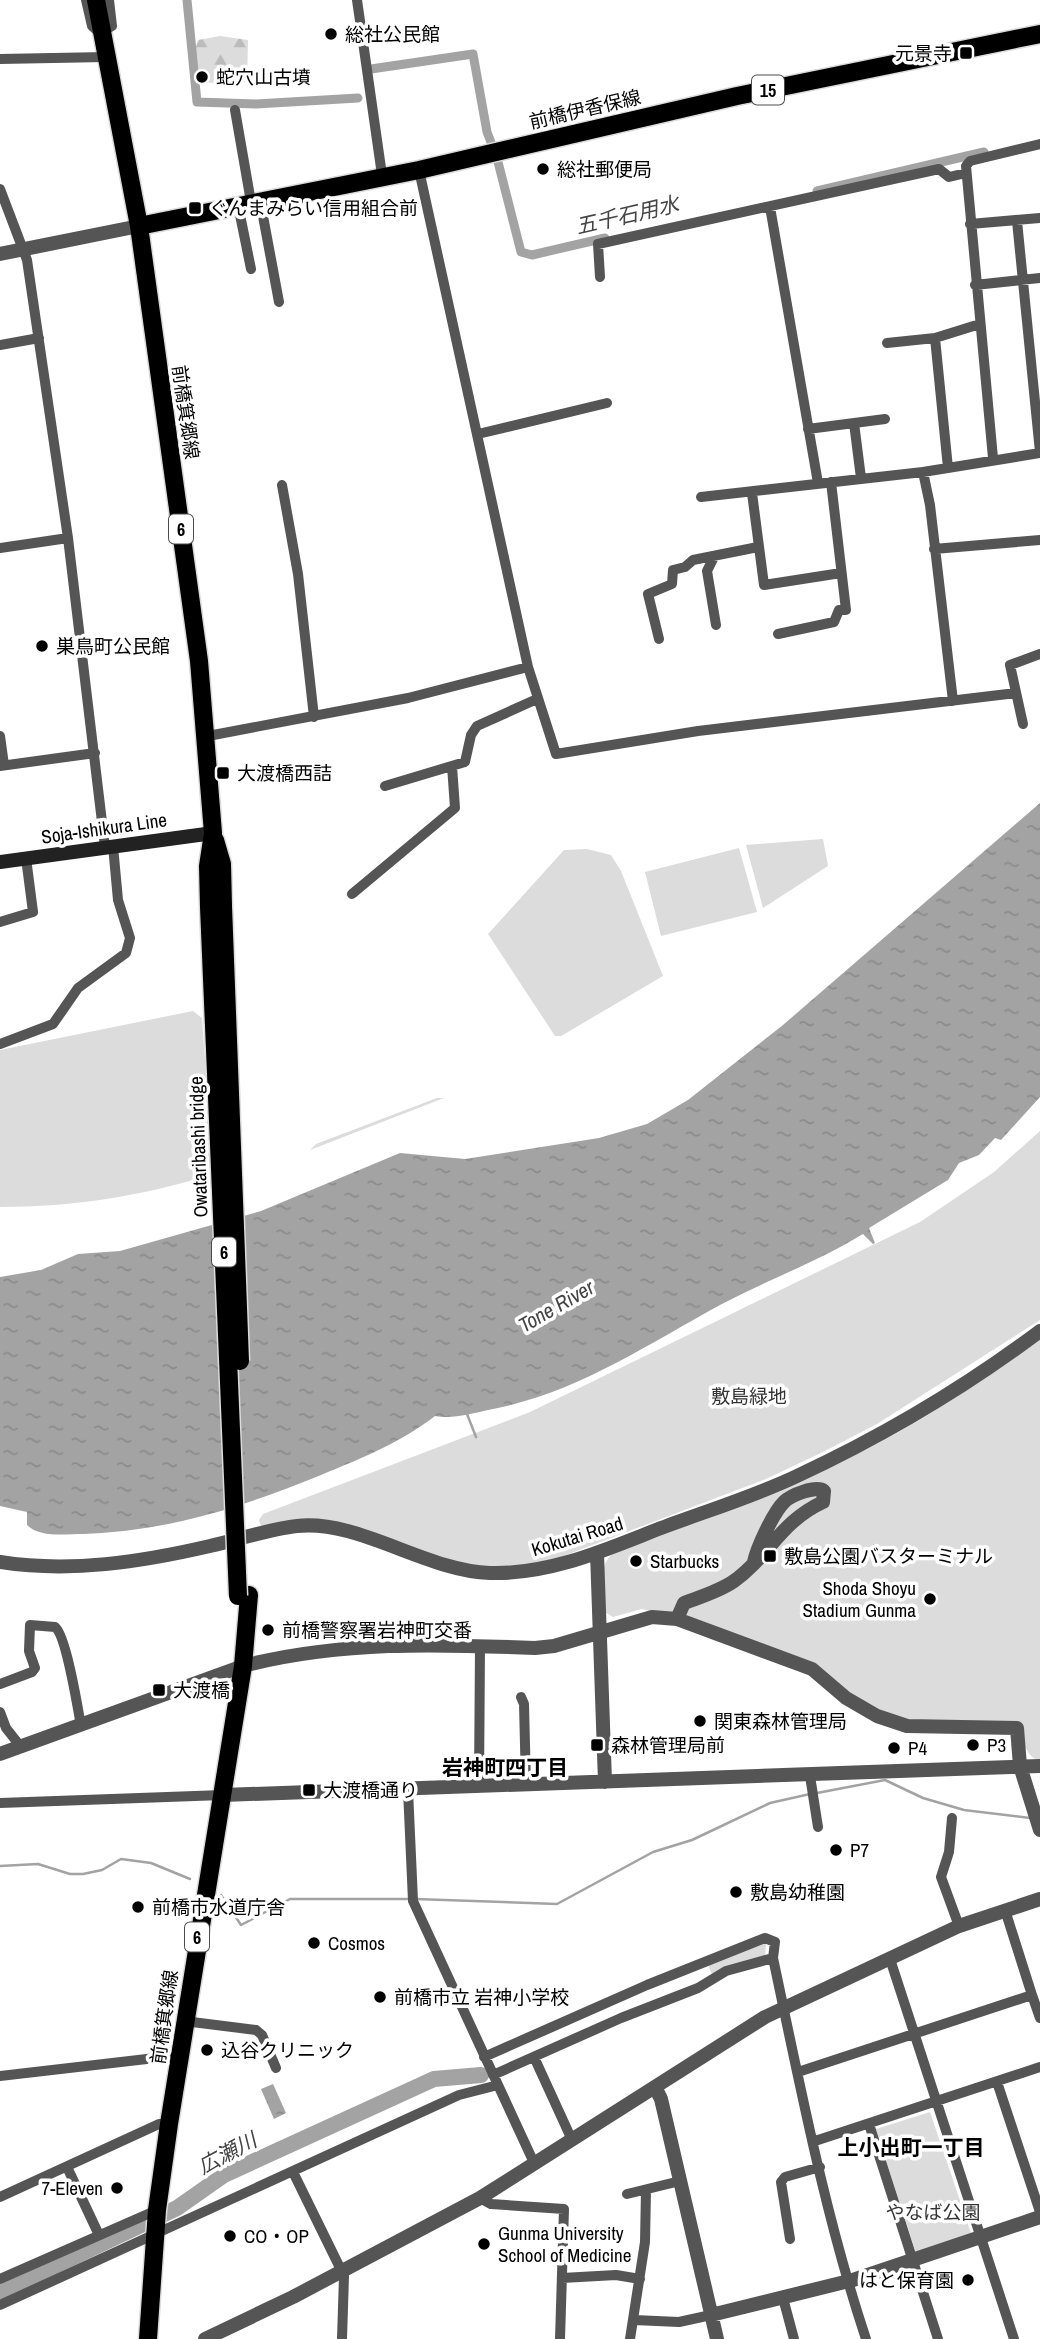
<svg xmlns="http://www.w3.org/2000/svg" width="1040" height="2339" viewBox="0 0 1040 2339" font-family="'Archivo Narrow','Noto Sans JP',sans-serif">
	<defs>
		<pattern id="forest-firs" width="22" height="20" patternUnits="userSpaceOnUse" patternTransform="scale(1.75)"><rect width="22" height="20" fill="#dcdcdc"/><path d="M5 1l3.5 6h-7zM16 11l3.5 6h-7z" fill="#bbb"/></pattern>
		<pattern id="water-ripples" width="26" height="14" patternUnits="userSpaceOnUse" patternTransform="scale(1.75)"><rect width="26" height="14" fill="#a3a3a3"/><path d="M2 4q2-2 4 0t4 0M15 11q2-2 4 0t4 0" fill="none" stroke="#8b8b8b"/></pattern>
	</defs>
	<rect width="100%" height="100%" fill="#fff"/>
	<path fill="url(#forest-firs)" d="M220,36L248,40L247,82L223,84L194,81L193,56L198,40Z"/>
	<path fill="#dcdcdc" d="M823,839L828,866L763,908L746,845Z
		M739,848L757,912L661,936L645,872Z
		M587,849L611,855L621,871L663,976L561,1036H555L488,934L564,850Z
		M193,1011L202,1018L213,1174C143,1196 74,1207 0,1207V1050Z
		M437,1098H444L310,1150L316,1144Z
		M1040,1131V1320L877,1424L825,1451L766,1479L561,1557L514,1568L469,1566L339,1526L262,1529L259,1520L263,1514L530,1412L920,1222L994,1172Z
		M1040,1338V1761C1024,1757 1022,1735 1018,1721L934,1724L898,1718L881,1713L844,1692L691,1620L642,1609L613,1617L603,1611C603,1590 597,1566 614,1552C685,1524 757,1498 827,1468C904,1434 973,1388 1040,1338Z
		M766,1941L765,1960L712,1975L708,1965Z
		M930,2112L971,2233L916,2253L876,2129Z"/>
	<path fill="url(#water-ripples)" d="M1040,803V1097L1001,1140L995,1138L979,1155L959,1163L948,1180L869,1228L875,1243L873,1244L863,1234C817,1262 767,1280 720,1305C643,1347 575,1394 488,1410C470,1414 453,1419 435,1416C400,1443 362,1458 321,1475C243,1507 168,1531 83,1534C65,1534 40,1538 27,1525V1512L0,1506V1277L41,1270L78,1254L120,1251L261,1211L400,1153L465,1159L599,1138L647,1124L688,1100L783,1025Z
		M273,2084L286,2113L274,2119L261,2089Z"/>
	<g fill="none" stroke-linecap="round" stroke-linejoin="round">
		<path stroke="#a3a3a3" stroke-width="2.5" d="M467,1414L476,1437
			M817,1793L885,1780L923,1798L964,1810L1030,1818
			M0,1866L38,1864L70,1874H83L102,1870L121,1859L151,1863L190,1879
			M221,1895L241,1925L290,1899H408
			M415,1899L557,1904L653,1852L692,1840L770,1803L810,1794"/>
		<path stroke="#a3a3a3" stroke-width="9" d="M187,0L197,102L256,104L358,98
			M371,69L473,54L487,132L497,158L521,252L532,255L605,238
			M817,191L984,152"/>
		<path stroke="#a3a3a3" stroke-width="16" d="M0,2292L177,2208L224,2175L434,2079L481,2075"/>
		<defs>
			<path id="primary" d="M96,0L139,226L199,661L213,833L208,866L209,907
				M139,226L419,170L737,96L1040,34
				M215,840L222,864L223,906
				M148,2339L157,2210L169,2124L243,1666L249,1595"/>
		</defs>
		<use href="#primary" stroke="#dbdbdb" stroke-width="21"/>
		<path stroke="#555" stroke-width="10" d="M86,0L92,26L100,33L112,26L109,0
			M357,0L382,175
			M0,59L106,57
			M235,110L251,202
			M419,170L528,667L556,754L698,731L1016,693
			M0,189L27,260L68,538L105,847
			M260,200L279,302
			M238,205L251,269
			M770,207L818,483
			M1017,221L1040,452
			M970,224L1040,218
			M600,277L598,244L939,169L949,177L966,173
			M975,285L1040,278
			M887,343L935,338
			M0,345L39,338
			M854,423L861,478
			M808,429L885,419
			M478,434L607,403
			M993,458L966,166L970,161L1040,144
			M948,468L935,338L980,324
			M923,472L930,505L953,701
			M282,485L298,574L314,717
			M752,493L764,585L841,573
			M701,497L923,472L1040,453
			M0,548L68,538
			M934,549L1040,540
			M714,557L707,571L716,625
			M778,634L834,622L839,610H846L831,482
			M659,639L648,594L672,584L673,570L685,567L693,560L758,547
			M1023,724L1010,665L1040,654
			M0,736L4,765
			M208,736L408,698L528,667
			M0,766L95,753
			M385,786L465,762L471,735L477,726L537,699
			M352,894L455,808L452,766
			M0,922L33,912L26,858
			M0,1044L53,1024L78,988L126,953L130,938L118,900L113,846
			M0,1684L32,1672L35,1668L29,1651L30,1625L55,1627C66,1635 78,1709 81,1726
			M521,1697L524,1704L526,1785
			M0,1712L6,1728L21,1747
			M810,1776L818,1827
			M479,1786L480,1646
			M408,1790L413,1901L535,2165
			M0,1803L223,1795
			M952,1818L949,1852L941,1877L959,1926
			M890,1959L1014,2339
			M1032,1995L1040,2018
			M184,2021L256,2030L262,2035L276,2068
			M484,2057L647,1985L765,1938L775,1942L773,1958C800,2085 825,2216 866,2339
			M534,2057L572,2140
			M798,2072L1032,1995L1005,1910
			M493,2075L621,2018L698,1988L726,1971L773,1958
			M0,2076L164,2057L179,2059
			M997,2082L1040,2212
			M869,2124L938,2339
			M815,2141L1040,2067
			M67,2167L99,2235
			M293,2172L344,2276L342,2339
			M627,2194L680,2181
			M0,2197L159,2124H169
			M480,2198L491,2204L564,2209L560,2339
			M790,2239L781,2182L785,2177L820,2167
			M562,2278L616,2275L640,2279
			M0,2279L157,2210
			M783,2298L794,2339
			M0,2305L459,2095L498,2085
			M634,2320L679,2322L711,2315
			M630,2339L645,2242L646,2190"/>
		<path stroke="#555" stroke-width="14" d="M0,254L139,226
			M597,1553L605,1782
			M0,1562C70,1573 141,1562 210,1546C238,1540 268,1529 297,1526C358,1519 426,1571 490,1573C550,1575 607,1549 661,1528C706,1511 753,1497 797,1476C883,1436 964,1388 1040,1331
			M677,1619L684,1603C700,1597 720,1591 734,1581C769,1556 780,1522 823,1502L824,1491C816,1485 791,1495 784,1502C773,1513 757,1548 754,1562
			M0,1754L243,1666C340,1641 437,1644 535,1648L554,1646L652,1617L677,1619L812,1669L846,1698L877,1716L907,1726L1017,1728L1020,1766L1040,1830
			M223,1795L1040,1766
			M655,2087L661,2099L717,2339
			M711,2315L853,2280L1040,2217
			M205,2339L293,2297L480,2198L765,2017L959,1926L1040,1899"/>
		<path stroke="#222" stroke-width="14" d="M0,862L213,833"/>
		<use href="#primary" stroke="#000" stroke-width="18"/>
		<defs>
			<path id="primary-bridge" d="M223,906L240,1361
				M209,907L238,1596"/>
		</defs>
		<use href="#primary-bridge" stroke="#dbdbdb" stroke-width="21" stroke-linecap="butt"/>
		<use href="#primary-bridge" stroke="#000" stroke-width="18"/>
	</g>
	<g fill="#000" stroke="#fff" stroke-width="2.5">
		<circle cx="331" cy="34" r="7"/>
		<rect x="959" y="46" width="14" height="14" rx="3.5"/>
		<circle cx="202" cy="77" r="7"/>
		<circle cx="543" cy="169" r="7"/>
		<rect x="188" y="201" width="14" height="14" rx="3.5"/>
		<circle cx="42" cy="646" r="7"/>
		<rect x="216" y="766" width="14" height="14" rx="3.5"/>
		<rect x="763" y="1549" width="14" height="14" rx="3.5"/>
		<circle cx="636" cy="1561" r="7"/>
		<circle cx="930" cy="1599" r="7"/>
		<circle cx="268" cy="1630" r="7"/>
		<rect x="152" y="1683" width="14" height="14" rx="3.5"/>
		<circle cx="700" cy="1721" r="7"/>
		<rect x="590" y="1738" width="14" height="14" rx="3.5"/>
		<circle cx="973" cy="1745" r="7"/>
		<circle cx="894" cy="1748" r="7"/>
		<rect x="302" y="1783" width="14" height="14" rx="3.5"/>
		<circle cx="836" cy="1850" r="7"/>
		<circle cx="736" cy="1892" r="7"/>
		<circle cx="138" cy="1907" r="7"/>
		<circle cx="314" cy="1943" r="7"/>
		<circle cx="380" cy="1997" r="7"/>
		<circle cx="207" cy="2050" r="7"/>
		<circle cx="117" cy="2188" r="7"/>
		<circle cx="230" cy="2236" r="7"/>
		<circle cx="484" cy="2244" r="7"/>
		<circle cx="968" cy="2280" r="7"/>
	</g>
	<g text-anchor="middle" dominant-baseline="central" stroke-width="7" stroke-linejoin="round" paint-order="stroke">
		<g fill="#fff" stroke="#4c4c4c" stroke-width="2">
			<rect x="752" y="75.5" width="32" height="29" rx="5"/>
			<rect x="169" y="514.5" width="24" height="29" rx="5"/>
			<rect x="212" y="1237.5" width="24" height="29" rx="5"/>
			<rect x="185" y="1922.5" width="24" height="29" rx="5"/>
		</g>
		<g font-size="18" font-weight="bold" fill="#000">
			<text x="768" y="90">15</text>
			<text x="181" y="529">6</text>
			<text x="224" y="1252">6</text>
			<text x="197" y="1937">6</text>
		</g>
		<g font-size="19" fill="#000" stroke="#fff" text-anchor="start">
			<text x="345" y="34">総社公民館</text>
			<text x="952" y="53" text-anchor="end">元景寺</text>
			<text x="216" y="77">蛇穴山古墳</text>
			<text x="557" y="169">総社郵便局</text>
			<text x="209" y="208">ぐんまみらい信用組合前</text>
			<text x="56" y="646">巣鳥町公民館</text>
			<text x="237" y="773">大渡橋西詰</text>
			<text x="784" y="1556">敷島公園バスターミナル</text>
			<text x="650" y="1561">Starbucks</text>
			<text x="916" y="1588" text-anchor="end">Shoda Shoyu<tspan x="916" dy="22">Stadium Gunma</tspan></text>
			<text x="282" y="1630">前橋警察署岩神町交番</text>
			<text x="173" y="1690">大渡橋</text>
			<text x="714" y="1721">関東森林管理局</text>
			<text x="611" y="1745">森林管理局前</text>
			<text x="987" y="1745">P3</text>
			<text x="908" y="1748">P4</text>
			<text x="323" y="1790">大渡橋通り</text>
			<text x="850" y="1850">P7</text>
			<text x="750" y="1892">敷島幼稚園</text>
			<text x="152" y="1907">前橋市水道庁舎</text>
			<text x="328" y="1943">Cosmos</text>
			<text x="394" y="1997">前橋市立 岩神小学校</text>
			<text x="221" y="2050">込谷クリニック</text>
			<text x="103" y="2188" text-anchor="end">7-Eleven</text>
			<text x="498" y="2233">Gunma University<tspan x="498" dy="22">School of Medicine</tspan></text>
			<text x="244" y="2236">CO・OP</text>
			<text x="954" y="2280" text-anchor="end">はと保育園</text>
		</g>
		<g font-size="19" fill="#000" stroke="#fff">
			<text transform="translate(585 109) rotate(-13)">前橋伊香保線</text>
			<text transform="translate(186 412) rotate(82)">前橋箕郷線</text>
			<text transform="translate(104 828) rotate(-8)">Soja-Ishikura Line</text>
			<text transform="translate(198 1147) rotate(-92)">Owataribashi bridge</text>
			<text transform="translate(577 1536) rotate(-17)">Kokutai Road</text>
			<text transform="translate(164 2017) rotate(-82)">前橋箕郷線</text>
		</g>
		<g font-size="19" fill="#333" stroke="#fff">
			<text x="749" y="1396">敷島緑地</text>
			<text x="933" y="2212">やなば公園</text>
		</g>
		<g font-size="21" font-style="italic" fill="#444" stroke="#fff">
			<text transform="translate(627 215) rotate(-13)">五千石用水</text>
			<text transform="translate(556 1306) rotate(-30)">Tone River</text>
			<text transform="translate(227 2153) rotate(-28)">広瀬川</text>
		</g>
		<g font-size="21" font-weight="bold" fill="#000" stroke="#fff">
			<text x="505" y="1767">岩神町四丁目</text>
			<text x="911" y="2147">上小出町一丁目</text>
		</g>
	</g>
</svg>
